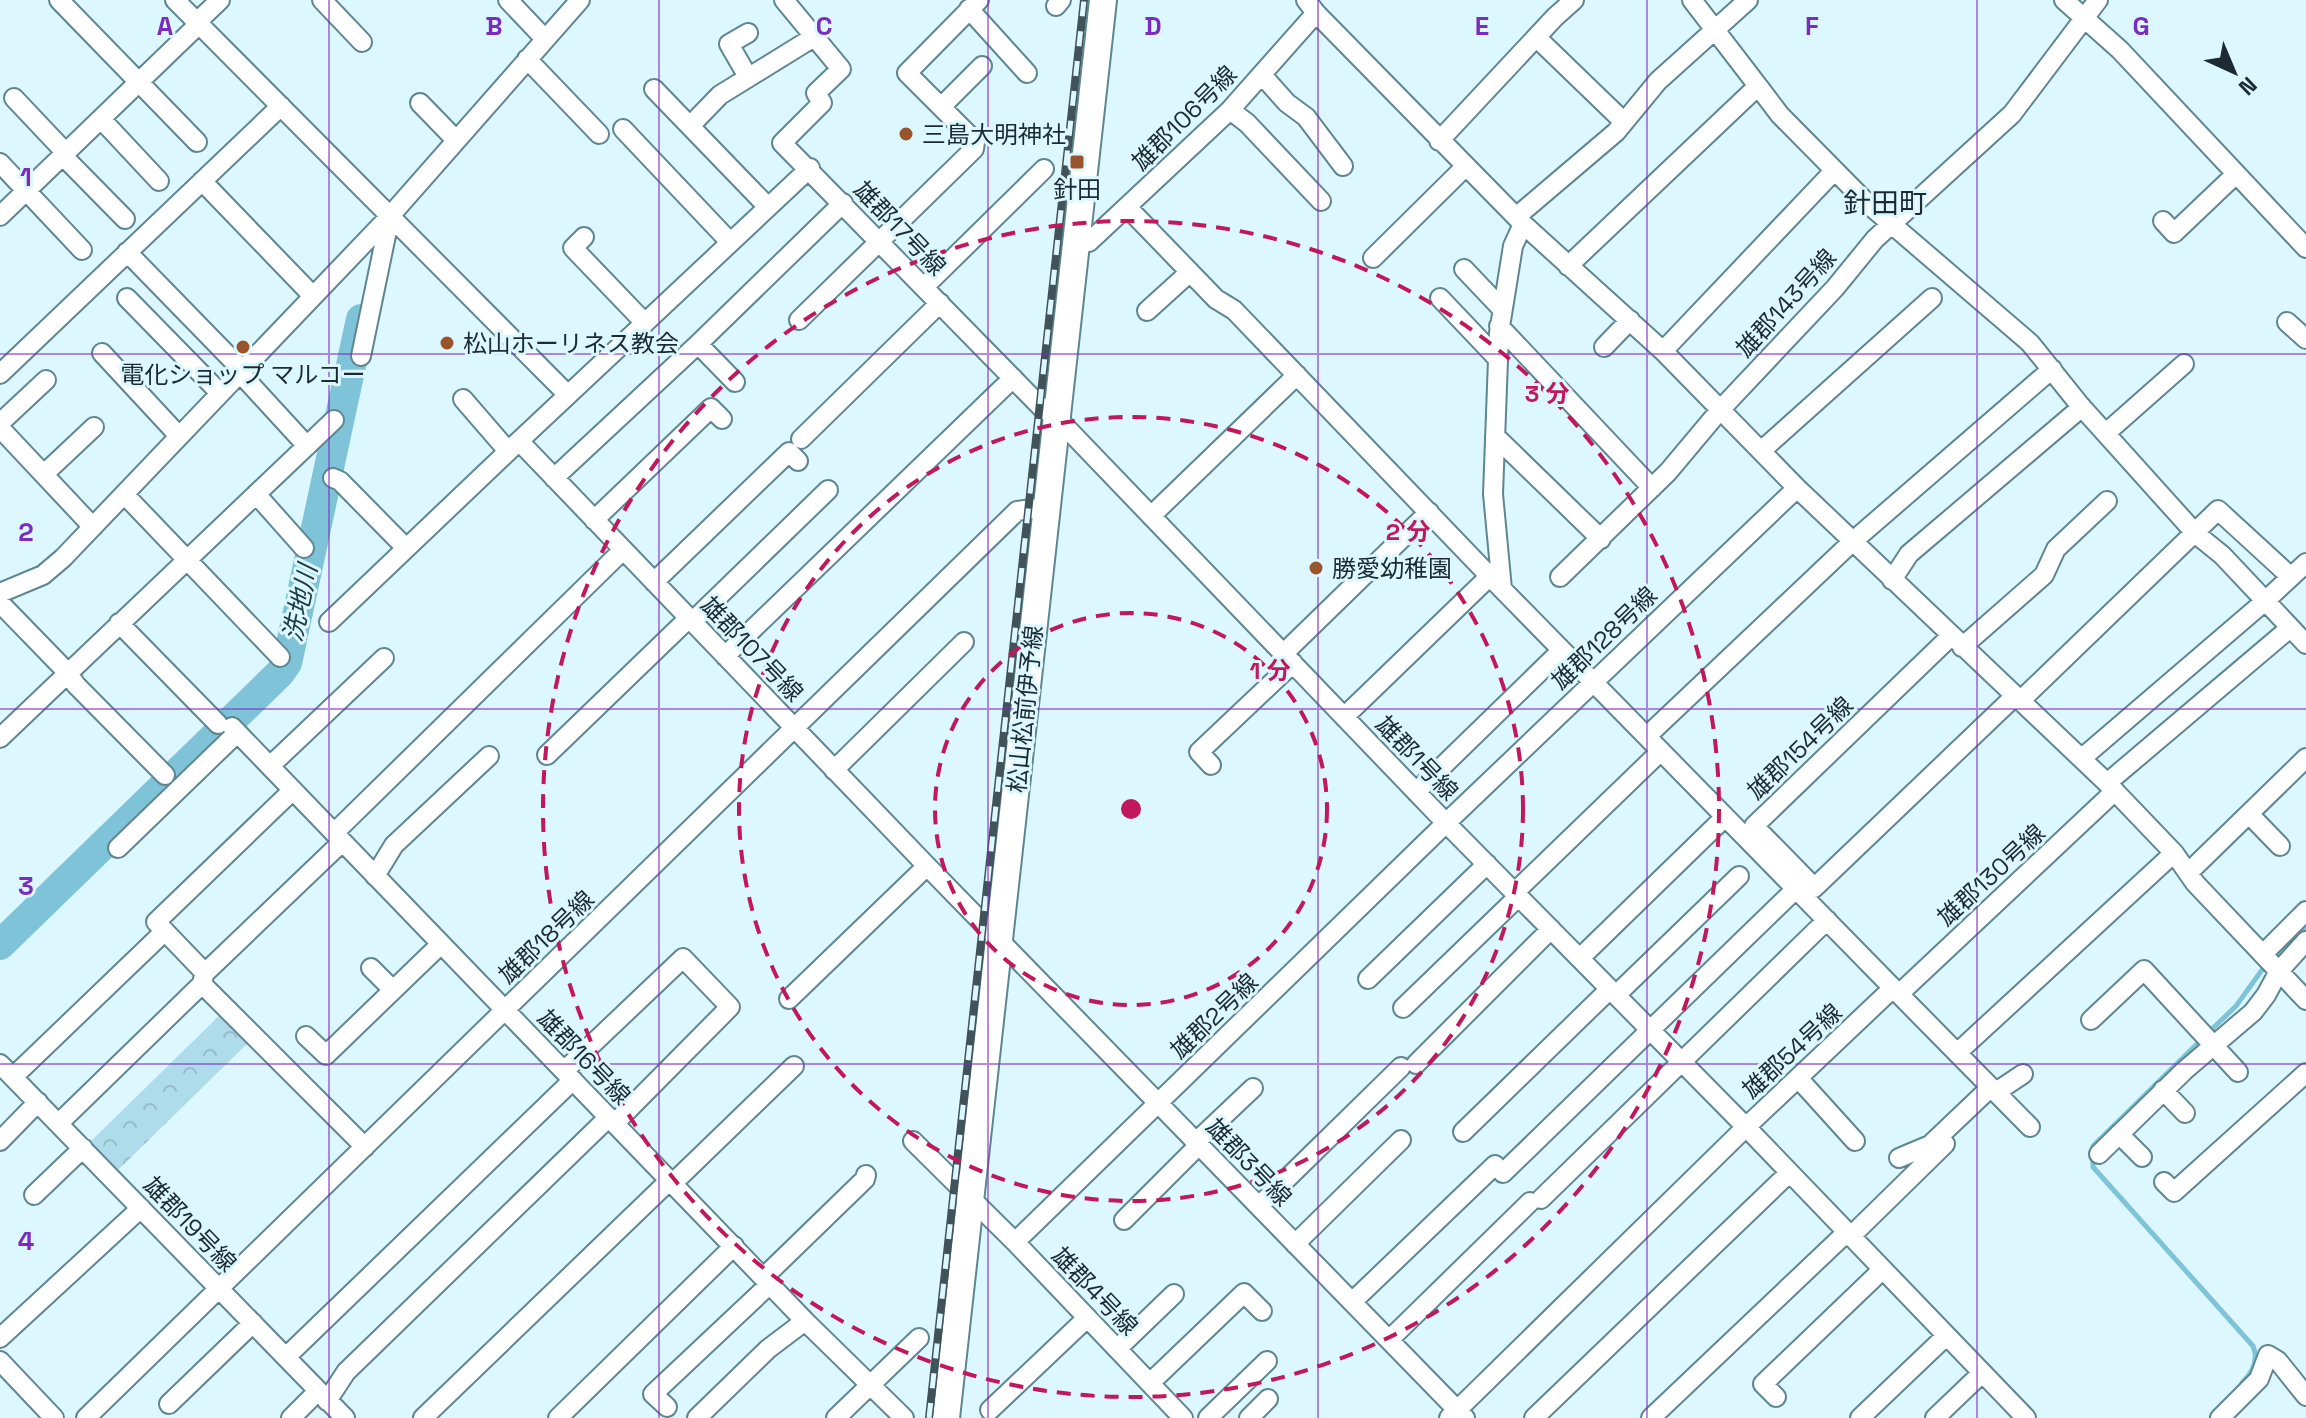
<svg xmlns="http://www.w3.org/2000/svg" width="2306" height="1418" viewBox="0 0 2306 1418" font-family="'Space Grotesk','Noto Sans JP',sans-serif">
	<defs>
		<pattern id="park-crowns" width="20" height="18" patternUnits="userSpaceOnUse" patternTransform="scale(2)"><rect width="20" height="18" fill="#afdceb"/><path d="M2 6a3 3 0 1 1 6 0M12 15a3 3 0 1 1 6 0" fill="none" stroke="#96bdca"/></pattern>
	</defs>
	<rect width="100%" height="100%" fill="#ddf7ff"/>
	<path fill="url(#park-crowns)" d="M223,1012L251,1040L117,1171L89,1143Z"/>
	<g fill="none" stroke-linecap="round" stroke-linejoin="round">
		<path stroke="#7fc3d8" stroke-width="5" d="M2280,953L2306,926
			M2208,1033L2236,1006L2262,970
			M2201,1040L2093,1146V1167L2253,1346C2259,1360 2253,1372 2242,1383"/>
		<path stroke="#7fc3d8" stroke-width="30" d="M0,945L280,673L287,663L361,319"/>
		<defs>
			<path id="minor" d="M59,0L197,142
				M175,0L567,394
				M322,0L362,42
				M508,0L545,39
				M784,0L841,69L816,93L822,103L782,143L1041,407L1058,419L1446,823L1746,1127L2026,1418
				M1306,0L1316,13L1523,224L1663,351L1797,488L2107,783L2174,853L2195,883L2306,1000
				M2064,0L2120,50L2306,248
				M1056,6L1061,0
				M969,9L1027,73
				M197,22L220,0
				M748,33L729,44L748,77
				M1537,38L1624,122
				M527,59L599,134
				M1262,75L1287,103L1306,117L1343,166
				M1758,86L1780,115L1867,203L2030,343L2079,404L2196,534L2222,555L2306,644
				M654,89L768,207
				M14,98L66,153
				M420,103L456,140
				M941,107L982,66
				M1230,110L1247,123L1321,201
				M101,119L159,181
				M690,126L720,95L814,37
				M623,129L730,242
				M1439,141L1555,17L1574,0
				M63,156L125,219
				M0,163L82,250
				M810,168L519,441L927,866L1465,1418
				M202,181L313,296
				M1127,207L1216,299L1234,310L1502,589L1893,988
				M0,216L199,24
				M1516,217L1616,132L1658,81L1748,0
				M2163,221L2174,233L2236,174
				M584,237L573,248L644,322
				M1077,243L1089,242L1230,110L1316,13
				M127,252L242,370
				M1373,258L1465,167
				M1568,266L1758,86L1692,0
				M1464,269L1502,309
				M924,287L1044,169
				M127,298L220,393
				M1440,298L1498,359
				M1147,311L1190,272
				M799,320L974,149L975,142L969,135L907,73L979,0
				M2287,322L2306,339
				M1499,326L1652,488
				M698,344L735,382
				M1604,347L1630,320
				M1663,351L1834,171
				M102,353L179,436
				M361,356L390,216
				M240,373L307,446
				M0,374L281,106
				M463,399L508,451
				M0,423L46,380
				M0,428L93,527
				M2106,433L2184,364
				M1495,436L1601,539
				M801,439L940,303
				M1761,451L1932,298
				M44,474L94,427
				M333,478L340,481L406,548
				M554,478L698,344L843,203
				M124,494L280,657
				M256,494L304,548
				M1151,516L1297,375
				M594,520L711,408L722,419
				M1560,577L1668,472L1720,410L1835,288L1875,239L2012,114L2098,0
				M1892,580L1909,554L2082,407
				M654,582L789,452L798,461
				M1502,589L1493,494L1499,333L1513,246L1523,224
				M0,593L43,575L63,558L390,216L580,0
				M0,603L68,673L76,685L165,775
				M329,622L519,441
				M692,622L828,490
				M119,623L218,724
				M1962,647L2044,575L2056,549L2107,501
				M1283,654L1429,512
				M725,656L1013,378
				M2020,701L2218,510L2291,577
				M1344,717L1490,576
				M232,727L805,1321L904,1418
				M1647,736L1852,542L2052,369
				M0,738L334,420
				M547,755L689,618
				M2082,758L2264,602L2306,563
				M1211,765L1199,752L1293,663
				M270,766L384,658
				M834,770L964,642
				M2107,783L2290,628
				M293,790L156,922L205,973L342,842
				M1416,792L1562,650
				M2249,814L2280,846
				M334,833L623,550
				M118,848L237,733
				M2189,872L2306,758
				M375,876L394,845L489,756
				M1806,879L1814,888L2015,696
				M1515,892L1661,751
				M2263,954L2306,911
				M1580,958L1725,817
				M371,968L393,990
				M1368,979L1487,864
				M202,984L365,1147
				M1900,993L2115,791
				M1616,995L1739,876
				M789,999L927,866
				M1403,1008L1519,896
				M2091,1020L2144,970L2238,1072
				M306,1036L326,1055L441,944
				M1957,1053L2030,1127
				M0,1064L345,1418
				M1416,1064L1551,929
				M564,1071L683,958L730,1007L615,1123
				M13,1077L165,931
				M1798,1078L1855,1141
				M2163,1090L2185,1113
				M1996,1092L2023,1074
				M59,1123L202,984L204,975
				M1463,1132L1610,989
				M2119,1134L2142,1157
				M0,1141L38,1102
				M913,1141L1015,1242L1183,1418
				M1197,1141L1253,1088
				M2099,1154L2185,1070L2253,1012L2266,995L2279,971L2306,941
				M1899,1158L1930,1145L1991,1087
				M1503,1173L1806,879L1754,826L1951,636
				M2164,1182L2174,1192L2306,1073
				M673,1183L794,1066
				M34,1195L83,1148
				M1541,1199L1827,920
				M1259,1206L1401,1067
				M1124,1220L1200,1144
				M1850,1237L1945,1144
				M1015,1242L1446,823L1797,488
				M1295,1244L1401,1140
				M764,1277L865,1179L866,1175
				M1352,1302L1495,1165
				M0,1338L141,1208
				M1390,1339L1530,1202
				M1117,1349L1174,1294
				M286,1357L573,1080
				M0,1361L54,1418
				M1150,1383L1244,1293L1262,1311
				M1776,1397L1763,1384L1882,1270
				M327,1401L346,1372L609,1117
				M169,1404L253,1323
				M667,1407L653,1394L770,1284
				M990,1410L1087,1318
				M86,1418L1017,511L1047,507
				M291,1418L318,1391
				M423,1418L670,1180
				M558,1418L734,1246
				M697,1418L768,1349L805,1321
				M836,1418L919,1338
				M1208,1418L1267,1361
				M1249,1418L1268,1399
				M1449,1418L1746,1127L1893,988L1957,1053L2174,853
				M1534,1418L1789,1173
				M1651,1418L1846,1233
				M1860,1418L1946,1336
				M1935,1418L1982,1373
				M2220,1418L2259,1379L2268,1355L2278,1361L2306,1396"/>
			<path id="secondary" d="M946,1418L1103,0"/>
		</defs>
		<use href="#minor" stroke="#5e8692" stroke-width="22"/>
		<use href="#secondary" stroke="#5e8692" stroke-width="30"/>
		<use href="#minor" stroke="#fff" stroke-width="18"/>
		<use href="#secondary" stroke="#fff" stroke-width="26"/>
		<defs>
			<path id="rail" d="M929,1418L1084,0"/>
		</defs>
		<use href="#rail" stroke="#415359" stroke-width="8"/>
		<use href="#rail" stroke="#ddf7ff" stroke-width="5" stroke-dasharray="15" stroke-linecap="butt"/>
	</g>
	<path fill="none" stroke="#7b2cbf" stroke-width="2" stroke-opacity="0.55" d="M329,0V1418M659,0V1418M988,0V1418M1318,0V1418M1647,0V1418M1977,0V1418M0,354H2306M0,709H2306M0,1064H2306"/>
	<g fill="none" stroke="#c2185b" stroke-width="4" stroke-dasharray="14 10">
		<circle cx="1131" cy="809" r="196"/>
		<circle cx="1131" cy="809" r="392"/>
		<circle cx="1131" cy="809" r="588"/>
	</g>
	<g fill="#9a542b" stroke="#ddf7ff" stroke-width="3">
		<circle cx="906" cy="134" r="8"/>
		<rect x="1069" y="154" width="16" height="16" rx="4"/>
		<circle cx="447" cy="343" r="8"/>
		<circle cx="243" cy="347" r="8"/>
		<circle cx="1316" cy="568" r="8"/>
	</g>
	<g text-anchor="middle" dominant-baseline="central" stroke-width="6" stroke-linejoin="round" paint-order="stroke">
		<g font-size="24" fill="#1b2b31" stroke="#ddf7ff">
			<text transform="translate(1184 118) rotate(-45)">雄郡106号線</text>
			<text transform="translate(900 228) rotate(46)">雄郡17号線</text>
			<text transform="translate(1786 303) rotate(-48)">雄郡143号線</text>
			<text transform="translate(1604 638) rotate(-44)">雄郡128号線</text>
			<text transform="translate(752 649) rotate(46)">雄郡107号線</text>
			<text transform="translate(1025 709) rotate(-84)">松山松前伊予線</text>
			<text transform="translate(1800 748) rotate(-44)">雄郡154号線</text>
			<text transform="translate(1417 758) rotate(46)">雄郡1号線</text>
			<text transform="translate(1991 875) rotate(-43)">雄郡130号線</text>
			<text transform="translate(546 937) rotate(-44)">雄郡18号線</text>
			<text transform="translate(1214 1016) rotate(-44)">雄郡2号線</text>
			<text transform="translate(1792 1051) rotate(-43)">雄郡54号線</text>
			<text transform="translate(584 1057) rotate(46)">雄郡16号線</text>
			<text transform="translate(1249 1162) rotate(46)">雄郡3号線</text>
			<text transform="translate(190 1224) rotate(46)">雄郡19号線</text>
			<text transform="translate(1095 1291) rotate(46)">雄郡4号線</text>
		</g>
		<g font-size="24" fill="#1b2b31" stroke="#ddf7ff" text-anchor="start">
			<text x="922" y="134">三島大明神社</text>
			<text x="1077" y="189" text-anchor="middle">針田</text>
			<text x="463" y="343">松山ホーリネス教会</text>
			<text x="243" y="374" text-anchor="middle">電化ショップ マルコー</text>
			<text x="1332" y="568">勝愛幼稚園</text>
		</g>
		<g font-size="26" font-style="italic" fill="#1b3c45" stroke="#ddf7ff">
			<text transform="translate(300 603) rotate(-78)">洗地川</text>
		</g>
		<g font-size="28" fill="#1b2b31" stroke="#ddf7ff">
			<text x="1885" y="203">針田町</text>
		</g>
	</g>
	<g font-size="26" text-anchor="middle" font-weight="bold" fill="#7b2cbf" stroke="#ddf7ff" stroke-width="6" stroke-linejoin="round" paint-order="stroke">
		<text x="165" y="35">A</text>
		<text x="494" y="35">B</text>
		<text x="824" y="35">C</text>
		<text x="1153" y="35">D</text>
		<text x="1482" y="35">E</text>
		<text x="1812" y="35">F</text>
		<text x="2141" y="35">G</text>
		<text x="26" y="186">1</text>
		<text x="26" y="541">2</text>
		<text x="26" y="895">3</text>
		<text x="26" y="1250">4</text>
	</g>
	<circle cx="1131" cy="809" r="12" fill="#c2185b" stroke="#ddf7ff" stroke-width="4"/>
	<g font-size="24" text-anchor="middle" font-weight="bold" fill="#c2185b" stroke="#ddf7ff" stroke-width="6" stroke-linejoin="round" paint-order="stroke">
		<text x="1547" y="402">3 分</text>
		<text x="1408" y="540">2 分</text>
		<text x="1270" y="679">1 分</text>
	</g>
	<g transform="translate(2234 72) rotate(136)" stroke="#ddf7ff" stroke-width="6" paint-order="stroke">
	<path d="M0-6L14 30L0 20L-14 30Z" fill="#1b2b31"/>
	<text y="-12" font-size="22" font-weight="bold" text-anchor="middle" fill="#1b2b31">N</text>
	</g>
</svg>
